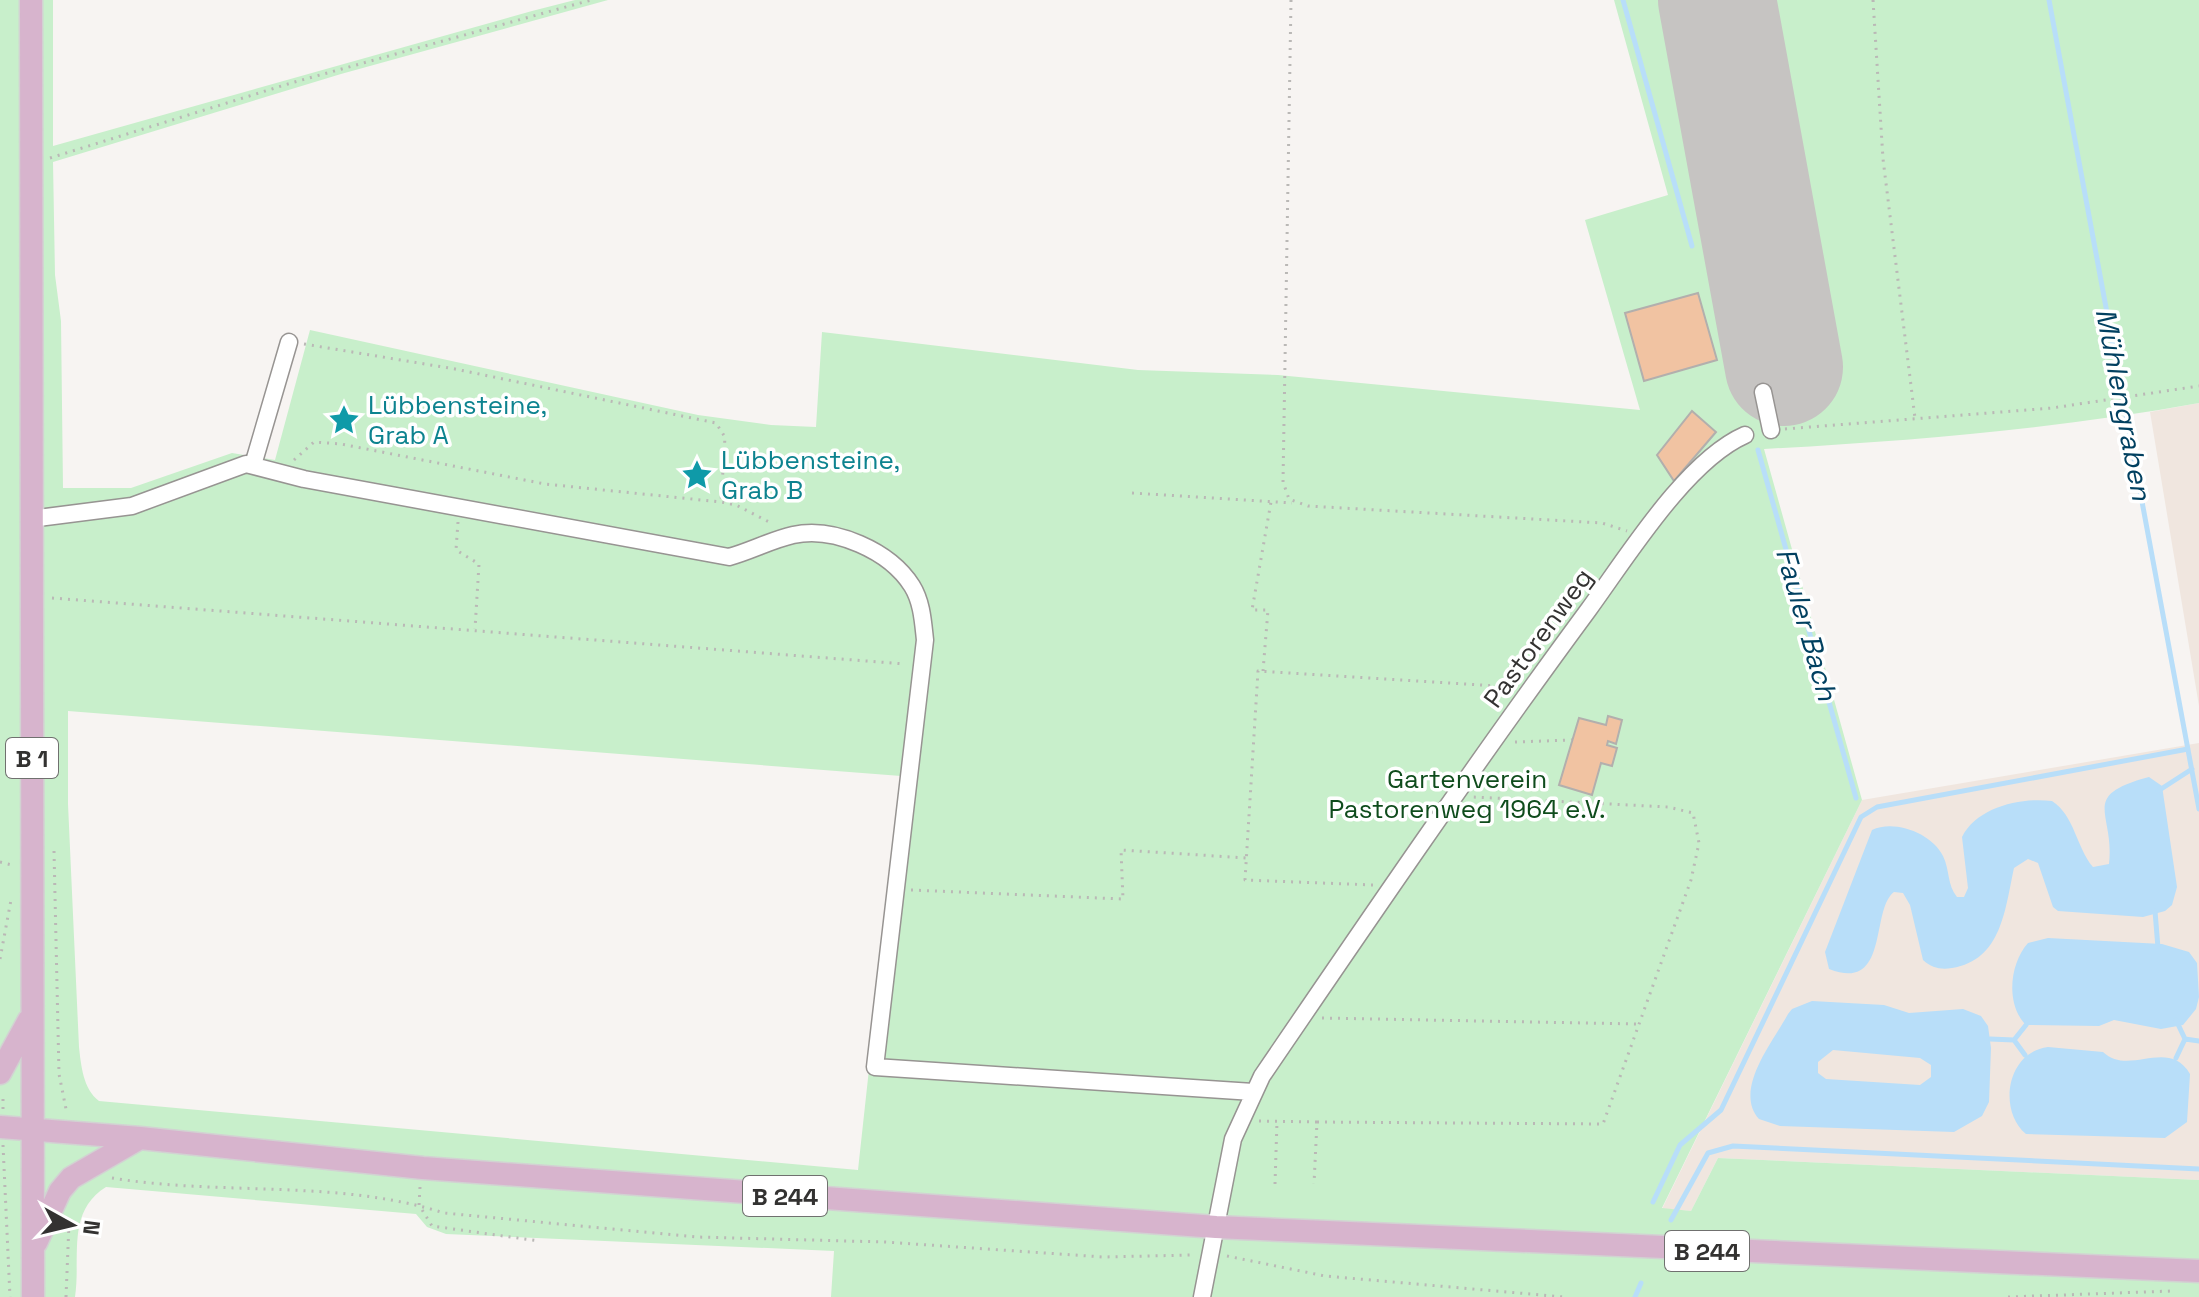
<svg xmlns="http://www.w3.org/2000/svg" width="2199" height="1297" viewBox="0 0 2199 1297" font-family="'Space Grotesk',sans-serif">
	<rect width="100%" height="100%" fill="#f7f4f2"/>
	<path fill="#f0e6df" d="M2199,403V706L2150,412Z
		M2199,743V1180L1718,1158L1691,1211L1662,1209L1862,800Z"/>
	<path fill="#c8efcb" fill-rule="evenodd" d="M0,0H53V146L532,11L575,0H608L341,74L53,162L55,275L61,321L63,488H131L232,453L275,460L310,330L698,415L771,425L816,427L822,332L1138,370L1278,375L1640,410L1585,220L1668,195L1614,0H2199V403C2055,429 1910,441 1764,449L1862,800L1662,1208L1691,1211L1718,1158L2199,1180V1297H831L834,1251L446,1234L427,1227L416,1214L106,1187C66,1212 81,1257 75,1297H0ZM68,711L901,776L858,1170L99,1101C83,1089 81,1065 79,1047L68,804Z"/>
	<path fill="#b8def9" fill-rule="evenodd" d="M2149,777L2162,786L2177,887L2172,905L2165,911L2143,917L2058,911L2053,907L2038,863L2028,859L2014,868C2005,909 2002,960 1952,968C1941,970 1932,968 1923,960L1910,905L1903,893L1894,892C1870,910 1890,993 1829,969L1825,952L1872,830C1894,819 1932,833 1943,856C1950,870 1947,885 1957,897H1964L1968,888L1962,837C1977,807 2021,797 2052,801C2075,816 2076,847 2093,867L2109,864C2115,812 2078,796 2149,777Z
		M2048,938L2162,944L2189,952L2197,963L2199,997L2196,1009L2183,1025L2161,1029L2114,1020L2099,1026L2026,1025C2005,1004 2010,963 2028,943Z
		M1812,1001L1884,1005L1909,1013L1963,1009L1981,1016L1988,1026L1991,1048L1989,1102L1982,1116L1954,1132L1780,1126L1759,1119C1733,1090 1773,1042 1788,1014L1792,1009ZM1833,1050L1920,1058L1931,1065V1077L1920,1085L1826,1079L1818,1073V1062Z
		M2048,1047L2103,1052C2129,1077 2168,1037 2190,1074L2187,1122L2165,1138L2026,1134C1998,1111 2006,1052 2048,1047Z"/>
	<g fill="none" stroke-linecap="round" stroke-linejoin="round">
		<path stroke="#b8def9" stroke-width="5" d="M1623,0L1692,246
			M2049,0L2199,809
			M1758,450L1856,798
			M2158,791L2192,769
			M2155,911L2158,948
			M2176,1020L2185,1039L2199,1041
			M1990,1039L2014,1040
			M2014,1040L2026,1025
			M2014,1040L2025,1055
			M2176,1058L2185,1039
			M1653,1202L1680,1145L1721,1110L1861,817L1877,807L2188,749
			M1671,1220L1708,1153L1733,1146L2199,1169
			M1635,1297L1641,1283"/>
		<path stroke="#c6c4c2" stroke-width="118" d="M1717,0L1784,367"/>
	</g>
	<path fill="#f1c3a2" stroke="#b2afad" stroke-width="2" d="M1698,293L1717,360L1644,381L1625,313Z
		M1692,411L1716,432L1674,481L1657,455Z
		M1608,716L1622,720L1616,744L1608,741L1607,745L1617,748L1612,766L1601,763L1592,795L1559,785L1579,718L1606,725Z"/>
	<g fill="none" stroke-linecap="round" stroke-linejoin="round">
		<defs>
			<path id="minor" d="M1763,392L1771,430
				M253,465L289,342
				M30,519L132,506L246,464L304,479L729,557C751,551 771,540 793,535C834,526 890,551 912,586C922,602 923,622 925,640L875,1067L1253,1092
				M1202,1297L1233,1139L1262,1076C1369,919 1476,762 1589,609C1627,557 1686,461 1745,435"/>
			<path id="major" d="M31,0L33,1297
				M0,1073L29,1020
				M0,1127L140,1138L423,1168L1216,1227L2199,1271
				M36,1243L60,1191L71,1178L140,1138"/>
		</defs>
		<use href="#minor" stroke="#979492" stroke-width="19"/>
		<use href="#major" stroke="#d2d2d2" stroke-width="25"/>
		<path stroke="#bab8b6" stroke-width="3" stroke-dasharray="2 6" stroke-linecap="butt" d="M1291,0L1283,482L1289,499L1308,506L1602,523L1627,531
			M1873,0L1883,159L1915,418
			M50,158L291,83L591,0
			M304,344L455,369L716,423L725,437L721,502
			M1785,429L2052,408L2199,386
			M294,460L314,442L341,444L545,484L721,502L736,505L773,524
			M1132,493L1292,503
			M458,522L456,550L479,564L475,629
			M52,598L905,664
			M1263,671L1268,610H1252L1271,502
			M1515,742L1572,740
			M54,851L59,1074L67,1114
			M0,862L12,865
			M1373,885L1245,880L1258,671L1514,687
			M911,890L1123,899L1121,850L1247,858
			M0,959L11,900
			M1322,1018L1638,1024
			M3,1109V1093
			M1259,1121L1317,1122L1314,1184
			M1317,1122L1603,1124L1691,880L1699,843L1693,813L1668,807L1473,797
			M3,1145L10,1297
			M112,1178C221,1196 338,1179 444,1213L697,1237L885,1242L1103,1257L1192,1255
			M1275,1184L1277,1121
			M420,1187L419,1205L432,1226L539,1241
			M1227,1256L1325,1276L1564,1297
			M66,1297L69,1223
			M2008,1297L2172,1291"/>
		<use href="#minor" stroke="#fff" stroke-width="16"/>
		<use href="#major" stroke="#d7b4cd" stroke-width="22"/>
	</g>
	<defs>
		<symbol id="sight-bare" viewBox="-9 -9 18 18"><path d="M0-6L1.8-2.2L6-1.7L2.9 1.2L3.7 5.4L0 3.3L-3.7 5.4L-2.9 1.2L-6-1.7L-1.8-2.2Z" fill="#0f9aa8" stroke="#fff" stroke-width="2.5" paint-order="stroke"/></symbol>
	</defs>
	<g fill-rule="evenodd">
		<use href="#sight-bare" x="322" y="398" width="44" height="44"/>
		<use href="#sight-bare" x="675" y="453" width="44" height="44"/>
	</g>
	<g text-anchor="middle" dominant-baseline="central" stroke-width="7" stroke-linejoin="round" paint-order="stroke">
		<g fill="#fff" stroke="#70706f" stroke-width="2">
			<rect x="6" y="738" width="52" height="40" rx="6"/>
			<rect x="743" y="1176" width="84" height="40" rx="6"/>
			<rect x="1665" y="1231" width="84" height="40" rx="6"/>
		</g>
		<g font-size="24" font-weight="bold" fill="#333231">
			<text x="32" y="758">B 1</text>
			<text x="785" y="1196">B 244</text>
			<text x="1707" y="1251">B 244</text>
		</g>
		<g font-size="26" fill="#0d838f" stroke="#fff" text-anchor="start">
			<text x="368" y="405">Lübbensteine,<tspan x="368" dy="30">Grab A</tspan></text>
			<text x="721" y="460">Lübbensteine,<tspan x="721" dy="30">Grab B</tspan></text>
		</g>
		<g font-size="26" fill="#333231" stroke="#fff">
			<text transform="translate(1538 638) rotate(-54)">Pastorenweg</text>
		</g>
		<g font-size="26" fill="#0f4c1c" stroke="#fff">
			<text x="1467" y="779">Gartenverein<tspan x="1467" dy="30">Pastorenweg 1964 e.V.</tspan></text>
		</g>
		<g font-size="28" font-style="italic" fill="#014060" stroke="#fff">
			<text transform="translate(2124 404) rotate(79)">Mühlengraben</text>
			<text transform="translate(1807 624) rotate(74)">Fauler Bach</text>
		</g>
	</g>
	<g transform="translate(72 1225) rotate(98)" stroke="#ffffff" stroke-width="6" paint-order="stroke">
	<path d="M0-6L14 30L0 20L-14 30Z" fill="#333231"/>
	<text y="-12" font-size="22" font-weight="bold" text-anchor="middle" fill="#333231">N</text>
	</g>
</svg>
